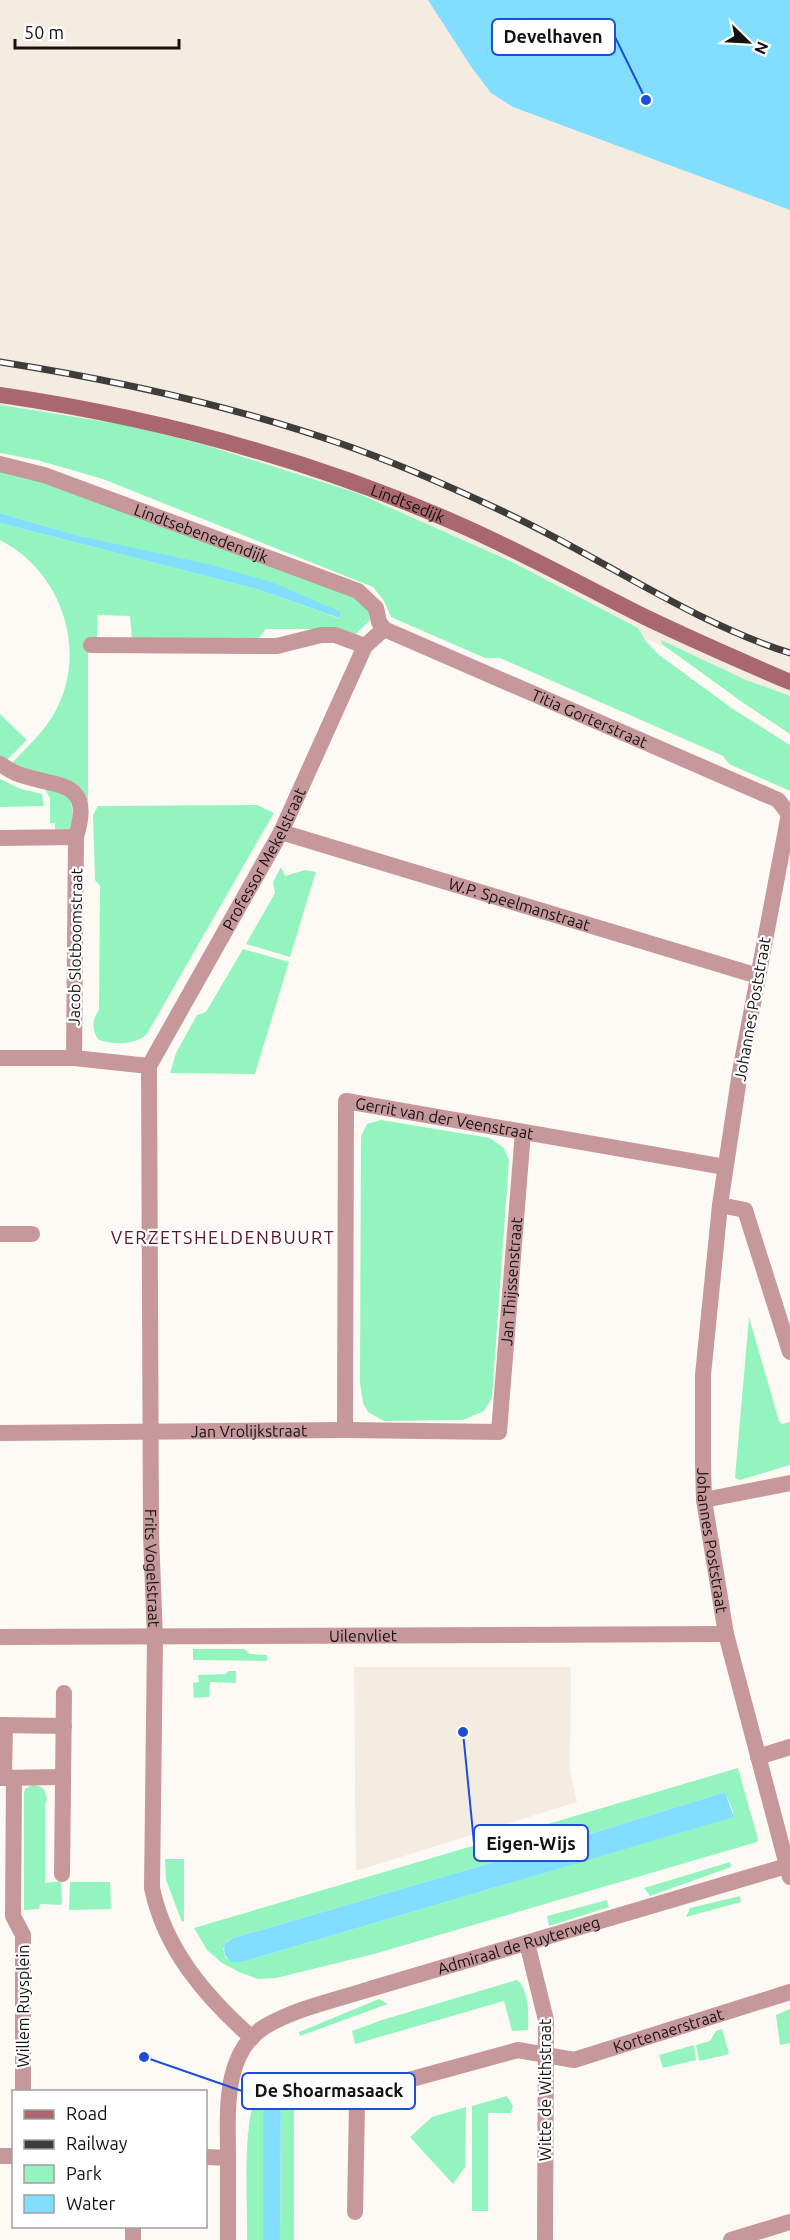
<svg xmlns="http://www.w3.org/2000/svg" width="790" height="2240" viewBox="0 0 790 2240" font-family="Ubuntu,sans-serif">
	<rect width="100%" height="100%" fill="#fdf9f4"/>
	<path fill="#f4ece1" d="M0,0H790V703L347,506L0,417Z
		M354,1667H571L570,1771L577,1802L356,1871Z"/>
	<path fill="#93f4bf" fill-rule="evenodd" d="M0,405L131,426L208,446L357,493L510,561L638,628L646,641L658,654L733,709L790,745V791L729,764L723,756L500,658H485L391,617L384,601L373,587L103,479L37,460L0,453Z
		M0,469L35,478L356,596L369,610L370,620L355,635L341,629H266L258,639L132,640L130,616L97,615V638L88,641V805L11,764C27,747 44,732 55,712C89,650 61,571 0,540V523L260,590L338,618L341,613L0,513Z
		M661,640L746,680L790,696V734L742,702L662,644Z
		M0,714L27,740L6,761L0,756Z
		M0,779L21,789L42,794L44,806L0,807Z
		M44,788L58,789L71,800L74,829H55V823H50V798Z
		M257,805L274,813L147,1034C136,1045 114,1045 99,1040C91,1030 92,1020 99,1010L100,886L95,880L93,815L98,806Z
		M281,867L285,876L305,870L316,872L290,957L246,944L275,893L273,882Z
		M243,949L289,962L255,1074L170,1073L176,1053L197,1015L206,1012Z
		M381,1120L490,1138L504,1148L509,1160L492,1398L484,1411L463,1420L384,1421L368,1412L363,1403L360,1383L361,1136L367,1124Z
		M749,1317L779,1421L782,1424L790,1422V1465L740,1480L735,1478Z
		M193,1649H244L250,1654L267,1655V1661L193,1660Z
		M228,1671H236V1683L210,1682L209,1697L194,1698L193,1683L199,1682L198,1675L226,1674Z
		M738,1768L758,1839L757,1842L374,1954L276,1978L258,1979L239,1972L222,1963L207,1950L194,1928ZM725,1792L733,1811V1817L239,1963L226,1958L223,1949L227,1941L233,1938L593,1833Z
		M32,1785C43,1786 46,1789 47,1800L45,1805V1883L61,1881L62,1901L61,1905L40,1904L39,1909L24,1910V1793L25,1789Z
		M165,1859H184V1921L182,1922L166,1880Z
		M730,1862L731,1867L650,1896L644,1888Z
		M70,1882H110L111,1909L69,1910Z
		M740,1896L741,1902L686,1917L690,1908Z
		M607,1900L609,1907L549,1926L547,1916Z
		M517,1980C529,1989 529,2016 528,2030L512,2031L504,2001L355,2044L352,2031L382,2020Z
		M379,1999L388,2004L300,2036L299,2032Z
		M790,2009V2043L780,2045L776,2015Z
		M722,2029L729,2053L726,2055L699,2061L696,2045L710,2041L716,2031Z
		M694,2045L696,2060L663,2068L659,2055Z
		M268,2085H294V2240H280L281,2095L274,2093L263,2096V2240H247C248,2197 241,2128 258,2090L264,2091Z
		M507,2096L513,2106L511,2113H488V2211H472V2106Z
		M466,2107L465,2167L453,2184L410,2137L432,2117Z"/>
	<path fill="#82deff" d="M428,0H790V210L513,107L491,93L472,68Z
		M0,513L79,536L212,565L274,583L341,612L339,618L260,590L0,523Z
		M725,1792L734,1817L239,1963L230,1961C224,1956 223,1950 225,1943L233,1938L593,1833Z
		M267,2093L281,2095L280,2240H263V2095Z"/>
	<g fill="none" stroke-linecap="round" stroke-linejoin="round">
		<g stroke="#c6989b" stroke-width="16">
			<path id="s1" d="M0,464L44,475L358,591L376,608L379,622L384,629"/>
			<path id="s2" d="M384,629L778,800L789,814"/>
			<path d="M91,645L277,646L321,635H335L365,646"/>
			<path d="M0,764C7,768 13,773 21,775C58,788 94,779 76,837L74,1058"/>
			<path id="s3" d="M789,814L740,1072L720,1205L703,1375V1463L704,1500L726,1634L790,1877"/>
			<path id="s4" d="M281,832L758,976"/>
			<path d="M0,838L76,837"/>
			<path d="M0,1058H74L149,1066"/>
			<path id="s5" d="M149,1066L151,1535L155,1638L152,1888C165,1950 206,1997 252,2038"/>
			<path id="s6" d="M149,1066L281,832L365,646L384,629"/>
			<path d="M720,1205L745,1210L790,1352"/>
			<path d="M0,1234H32"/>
			<path id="s7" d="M345,1430L346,1101L725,1167"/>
			<path id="s8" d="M0,1433L345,1430L499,1432L523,1132"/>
			<path d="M704,1500L790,1483"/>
			<path id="s9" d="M0,1637L726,1634"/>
			<path d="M0,1725L64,1726"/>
			<path d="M758,1757L790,1747"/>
			<path d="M0,1778L63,1777"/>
			<path d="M4,1778L5,1725"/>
			<path d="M14,1778L13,1916L23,1935V2092"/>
			<path d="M62,1874L64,1693"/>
			<path d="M527,1943L546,2020L545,2240"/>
			<path d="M0,2156H14"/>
			<path d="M206,2157L228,2158"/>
			<path id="s10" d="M355,2212L357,2104L368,2091L518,2050L574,2060L790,1992"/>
			<path d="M133,2226V2240"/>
			<path d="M731,2240L790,2222"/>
		</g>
		<path stroke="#c6989b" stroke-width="16" id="s11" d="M228,2240C228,2212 228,2185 228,2157C228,2113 222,2052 266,2026C297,2008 336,2000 370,1989L790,1865"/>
		<path stroke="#a9686e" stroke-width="16" id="s12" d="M0,395C158,418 312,460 458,524C522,552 583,586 645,617C693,640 741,661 790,682"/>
		<defs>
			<path id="rail" d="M0,362C115,380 229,405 339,443C394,462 449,486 502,511C600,556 687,620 790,653"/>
		</defs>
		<use href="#rail" stroke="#3f3d3b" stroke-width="7"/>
		<use href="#rail" stroke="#fff" stroke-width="4.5" stroke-dasharray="14" stroke-linecap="butt"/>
	</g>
	<g text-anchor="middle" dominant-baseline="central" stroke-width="4.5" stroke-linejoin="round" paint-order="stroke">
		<g font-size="16" fill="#141211" stroke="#fff">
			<text stroke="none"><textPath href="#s12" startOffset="423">Lindtsedijk</textPath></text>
			<text stroke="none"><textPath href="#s1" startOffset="213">Lindtsebenedendijk</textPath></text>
			<text stroke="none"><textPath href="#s2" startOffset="224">Titia Gorterstraat</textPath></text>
			<text stroke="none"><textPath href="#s6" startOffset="237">Professor Mekelstraat</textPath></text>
			<text stroke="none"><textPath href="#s4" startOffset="249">W.P. Speelmanstraat</textPath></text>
			<text transform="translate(75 947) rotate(-89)">Jacob Slotboomstraat</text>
			<text transform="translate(752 1009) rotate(-80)">Johannes Poststraat</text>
			<text stroke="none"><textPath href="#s7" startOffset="429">Gerrit van der Veenstraat</textPath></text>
			<text stroke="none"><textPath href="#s8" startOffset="650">Jan Thijssenstraat</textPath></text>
			<text stroke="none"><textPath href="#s8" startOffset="249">Jan Vrolijkstraat</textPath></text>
			<text stroke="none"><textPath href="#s3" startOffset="734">Johannes Poststraat</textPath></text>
			<text stroke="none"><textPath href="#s5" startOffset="502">Frits Vogelstraat</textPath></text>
			<text stroke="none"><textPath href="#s9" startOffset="363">Uilenvliet</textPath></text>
			<text stroke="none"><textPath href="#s11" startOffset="492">Admiraal de Ruyterweg</textPath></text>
			<text transform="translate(23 2006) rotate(-90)">Willem Ruysplein</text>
			<text stroke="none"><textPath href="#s10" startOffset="436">Kortenaerstraat</textPath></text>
			<text transform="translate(545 2090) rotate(-90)">Witte de Withstraat</text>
		</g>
		<g font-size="18" letter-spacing="1.5" fill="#5a1526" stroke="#fff">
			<text x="223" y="1237">VERZETSHELDENBUURT</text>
		</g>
	</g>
	<path fill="none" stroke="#1d4ed8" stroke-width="2" d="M646 100L615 37M463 1732L474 1843M144 2057L242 2091"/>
	<g fill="#1d4ed8" stroke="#fff" stroke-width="2">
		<circle cx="646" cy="100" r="6"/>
		<circle cx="463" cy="1732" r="6"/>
		<circle cx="144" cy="2057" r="6"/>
	</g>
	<g fill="#fff" stroke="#1d4ed8" stroke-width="2">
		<rect x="492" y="19" width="123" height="36" rx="6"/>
		<rect x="474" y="1825" width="114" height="36" rx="6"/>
		<rect x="242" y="2073" width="173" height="36" rx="6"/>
	</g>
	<g font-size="18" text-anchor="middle" font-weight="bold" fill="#141211">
		<text x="553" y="43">Develhaven</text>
		<text x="531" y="1850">Eigen-Wijs</text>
		<text x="329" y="2097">De Shoarmasaack</text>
	</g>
	<rect x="12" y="2090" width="195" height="138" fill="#ffffff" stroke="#a1a0a0" stroke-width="1.5"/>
	<rect x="24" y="2110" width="30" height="9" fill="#a9686e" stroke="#a1a0a0" stroke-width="1.5"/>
	<text x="66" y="2120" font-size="18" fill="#141211">Road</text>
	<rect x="24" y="2140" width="30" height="9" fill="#3f3d3b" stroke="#a1a0a0" stroke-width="1.5"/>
	<text x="66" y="2150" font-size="18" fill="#141211">Railway</text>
	<rect x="24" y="2165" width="30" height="18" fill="#93f4bf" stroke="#a1a0a0" stroke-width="1.5"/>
	<text x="66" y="2180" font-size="18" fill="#141211">Park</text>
	<rect x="24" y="2195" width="30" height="18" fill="#82deff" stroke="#a1a0a0" stroke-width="1.5"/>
	<text x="66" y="2210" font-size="18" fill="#141211">Water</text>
	<g transform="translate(748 42) rotate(114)" stroke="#ffffff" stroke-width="4.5" paint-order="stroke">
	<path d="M0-4.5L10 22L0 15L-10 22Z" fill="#141211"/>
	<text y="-9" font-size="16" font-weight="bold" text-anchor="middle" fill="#141211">N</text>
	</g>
	<path d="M15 39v9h164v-9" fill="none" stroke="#141211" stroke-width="3"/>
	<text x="24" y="39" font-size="18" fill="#141211" stroke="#ffffff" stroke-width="4.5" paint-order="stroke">50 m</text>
</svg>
